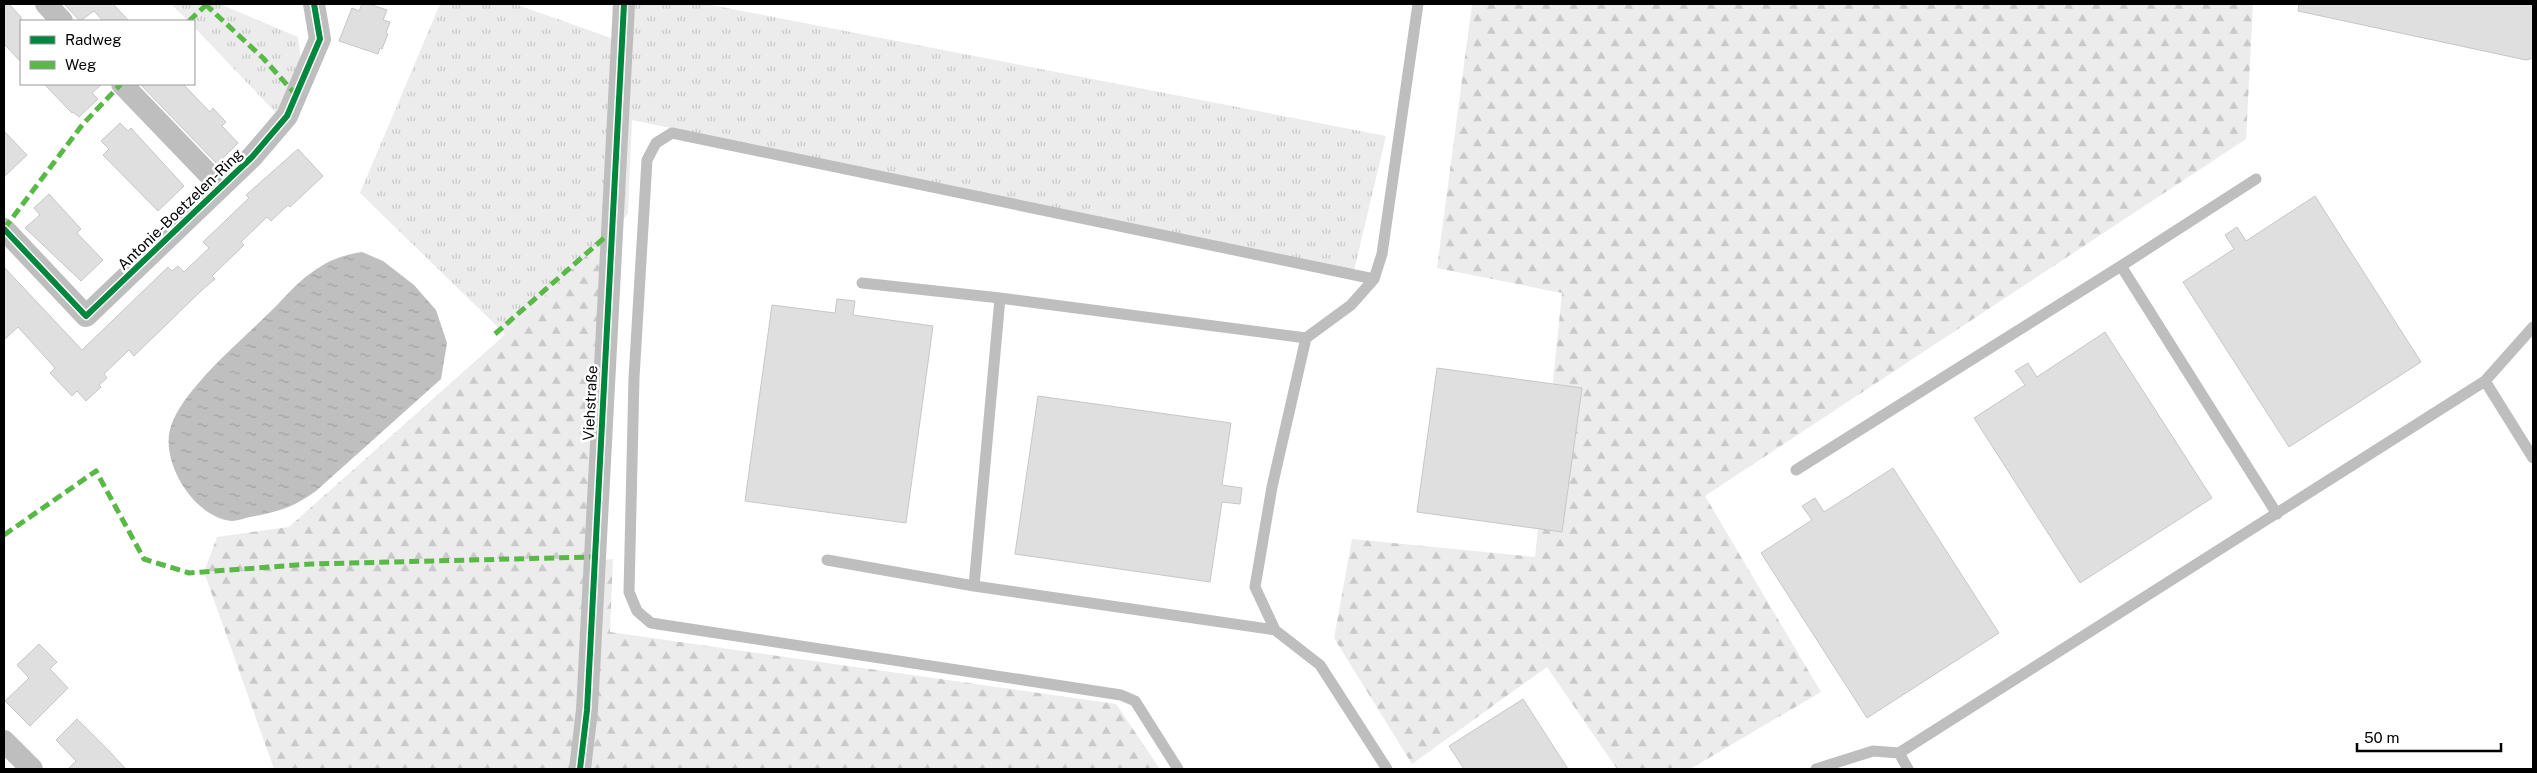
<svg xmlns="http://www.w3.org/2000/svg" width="2537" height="773" viewBox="0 0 2537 773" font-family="'Public Sans',sans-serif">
	<defs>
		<pattern id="grass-tufts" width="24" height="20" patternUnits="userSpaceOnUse" patternTransform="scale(1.25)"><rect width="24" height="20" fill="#ececec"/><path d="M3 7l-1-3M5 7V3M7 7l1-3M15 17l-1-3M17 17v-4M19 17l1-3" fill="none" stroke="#c9c9c9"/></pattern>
		<pattern id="forest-firs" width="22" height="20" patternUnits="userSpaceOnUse" patternTransform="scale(1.25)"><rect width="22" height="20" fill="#ececec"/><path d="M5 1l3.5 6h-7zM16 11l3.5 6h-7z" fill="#c9c9c9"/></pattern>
		<pattern id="water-ripples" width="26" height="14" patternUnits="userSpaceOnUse" patternTransform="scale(1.25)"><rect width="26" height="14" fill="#bfbfbf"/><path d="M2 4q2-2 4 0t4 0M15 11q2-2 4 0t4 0" fill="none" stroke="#a2a2a2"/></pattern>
	</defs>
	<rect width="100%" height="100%" fill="#fff"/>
	<path fill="url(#grass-tufts)" d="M171,4H220L298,37L301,61L276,113L194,27V21H188Z
		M440,4H515L625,43L629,4H706L1386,136L1354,271L632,120L628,214L505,334L360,193Z"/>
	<path fill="url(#forest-firs)" d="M1472,4H2253L2246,139L1705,496L1821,692L1690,769H1617L1547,667L1412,764L1334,638L1352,539L1535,557L1562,293L1437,268Z
		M604,238L590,561L613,559L610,632L1116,704L1160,769H274L204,572L217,537L289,527L499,340Z"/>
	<path fill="url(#water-ripples)" d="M362,252L383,261L414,285L436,310L447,343L441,379L316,491C294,507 278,512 250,517C245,518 237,521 232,521C194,518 159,461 171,426C184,388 241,341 270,312C283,300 296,283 311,273C327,261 342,255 362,252Z"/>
	<path fill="#dfdfdf" stroke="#c7c7c7" d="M4,4H9L21,17V62L4,44Z
		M64,4H113L129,21H103L94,11L80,21Z
		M362,4H369L387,10L383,20L390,22L386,33L388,34L382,49L380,48L378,54L339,41L352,8L359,11Z
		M2299,4H2533V58L2526,60L2298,11Z
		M44,84H102L92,93L98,99L79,117L73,112L72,113Z
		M140,84H183L210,112L213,108L226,122L222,126L238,143L217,164Z
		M120,123L128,131L131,128L184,186L158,211L103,155L109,149L101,141Z
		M4,131L27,155L4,177Z
		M298,149L323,176L290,207L288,205L271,221L267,217L241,242L244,245L212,276L215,279L202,290L134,356L129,350L104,374L107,378L99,385L101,387L86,401L77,391L72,396L50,373L55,368L18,327L4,340V267L82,350L168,267L172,271L178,266L184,272L209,248L203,242L249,198L246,195Z
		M49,194L81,229L77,233L103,260L81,281L25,228L40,215L34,208Z
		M2315,196L2421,362L2289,447L2183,282L2234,249L2225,235L2237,227L2246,241Z
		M837,299L855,301L853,315L933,326L906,523L745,501L772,305L835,313Z
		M2105,332L2212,498L2080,583L1974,418L2025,385L2015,371L2028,363L2037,377Z
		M1437,368L1582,388L1562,532L1417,512Z
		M1038,396L1231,423L1222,485L1242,488L1240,504L1222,502L1210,582L1015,554Z
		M1893,468L1999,633L1867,718L1761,553L1812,520L1802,506L1815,498L1824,512Z
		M39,644L57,662L50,669L68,688L30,726L5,701L29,678L17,665Z
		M1523,699L1568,769H1464L1449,746Z
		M77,719L110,752L126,769H68L76,761L56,740Z"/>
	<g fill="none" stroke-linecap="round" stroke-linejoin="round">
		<path stroke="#bebebe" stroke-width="11" d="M2121,266L2277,514
			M862,283L1000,298L1306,338L1351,305L1374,279L1382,254L1418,4
			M1306,338L1272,487L1255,587L1275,630L1320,665L1387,769
			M2485,381L2533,458
			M1796,470L2121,266L2256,179
			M827,560L974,586L1275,630
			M974,586L1000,298
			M1899,753L1908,769
			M1178,769L1135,701L1121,695L651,623L637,611L629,592L634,378L647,160L656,143L672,133L1374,279
			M1816,769L1873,751L1899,753L2485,381L2533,327"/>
		<path stroke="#bebebe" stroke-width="22" d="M46,4L62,21
			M122,84L221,187
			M4,229L86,316L252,157L287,116L320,39L314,4
			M4,741L32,769
			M580,769L587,710L624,4"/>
		<path stroke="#58b947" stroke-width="5" stroke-dasharray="10 5" stroke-linecap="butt" d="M205,4L263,58L297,96
			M189,21L206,5
			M4,229L83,124L121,84
			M495,334L604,238
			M4,535L96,471L144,559L189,573L310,564L594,557"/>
		<defs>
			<path id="cycleway" d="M4,229L86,316L252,157L287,116L320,39L314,4
				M580,769L587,710L624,4"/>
		</defs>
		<use href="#cycleway" stroke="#fff" stroke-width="9"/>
		<use href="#cycleway" stroke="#00873e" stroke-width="6"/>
	</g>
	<g text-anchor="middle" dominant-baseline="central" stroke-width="5" stroke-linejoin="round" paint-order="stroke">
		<g font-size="15" fill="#000" stroke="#fff">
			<text transform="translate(180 209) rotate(-44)">Antonie-Boetzelen-Ring</text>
			<text transform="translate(590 403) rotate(-87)">Viehstraße</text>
		</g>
	</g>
	<rect width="2537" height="773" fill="none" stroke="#000000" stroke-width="10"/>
	<rect x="20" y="20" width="175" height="65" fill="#ffffff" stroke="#999999"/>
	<rect x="30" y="36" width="25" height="8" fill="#00873e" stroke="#999999"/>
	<text x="65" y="45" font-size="15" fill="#000000">Radweg</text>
	<rect x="30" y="61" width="25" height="8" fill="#58b947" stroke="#999999"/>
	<text x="65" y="70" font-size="15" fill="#000000">Weg</text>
	<path d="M2357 743v8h144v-8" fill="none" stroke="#000000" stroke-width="2.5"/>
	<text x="2364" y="743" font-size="15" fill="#000000" stroke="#ffffff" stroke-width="4" paint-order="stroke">50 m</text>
</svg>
